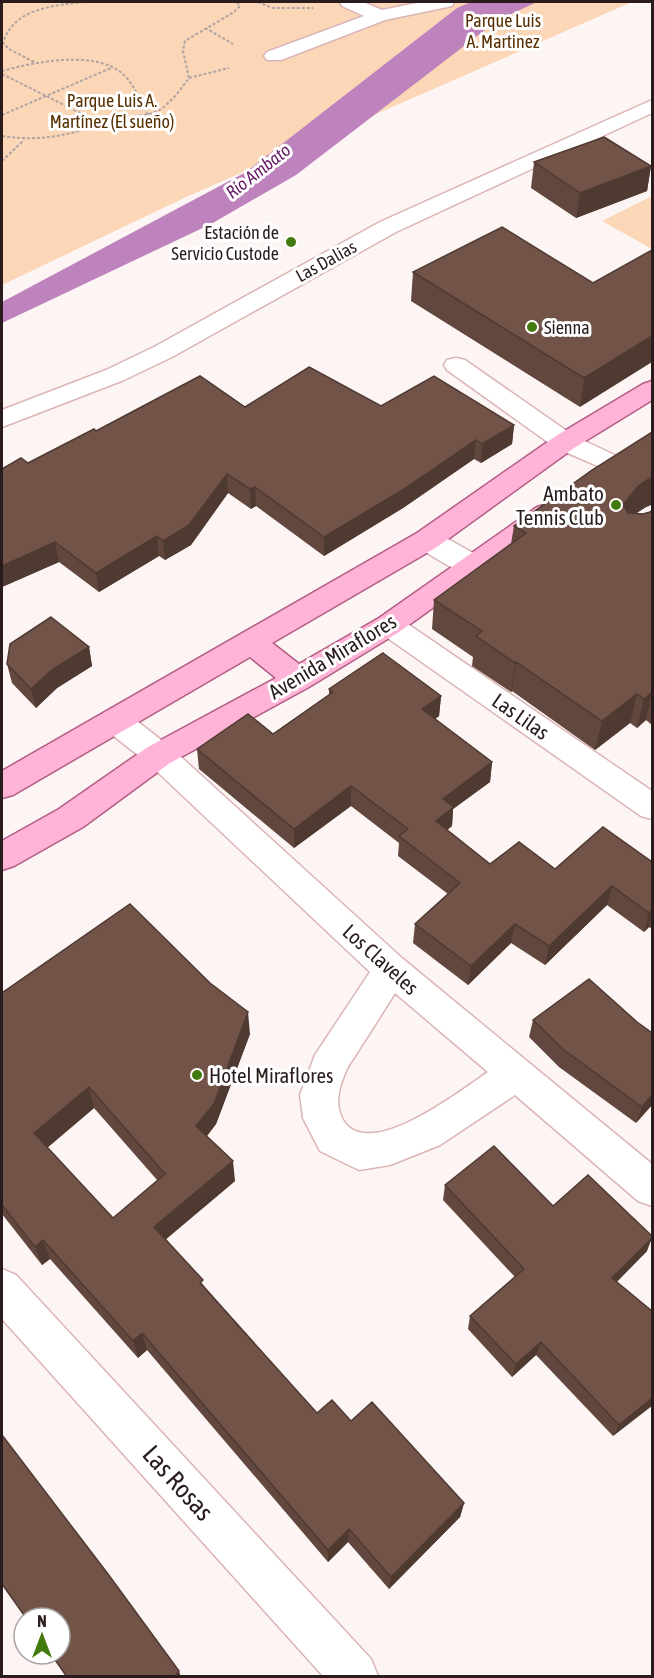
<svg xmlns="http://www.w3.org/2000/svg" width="654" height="1678" viewBox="0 0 654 1678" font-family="'Asap Condensed',sans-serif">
	<rect width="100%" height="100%" fill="#fdf4f4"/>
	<path fill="#fbd7b7" d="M2,2H632L184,198L2,285Z
		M652,196V249L602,221Z"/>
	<path fill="#be82bc" d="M471,2H537L498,20L296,175L211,224L2,323V302L246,172L457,8Z"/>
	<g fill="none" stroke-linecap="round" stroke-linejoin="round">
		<defs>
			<path id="minor" d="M340,2H363L382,10L422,2H454L452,6L385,20L281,60H267L264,56L267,52L364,16L342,6Z
				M652,100V113L396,232L172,357L124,380L2,427V410L106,370L154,347L380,222Z
				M456,358L465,360L574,436L623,459L627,465L623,471L614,473L556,448L447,370L444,365L447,360Z
				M427,531L437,533L484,559L488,566L484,573C462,579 436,557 417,547L413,540L417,533Z
				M389,615L399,618L652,791V819L641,816L379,632L374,625L379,618Z
				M117,711L128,714L170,747L403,959L652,1164V1206L638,1201L515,1095L440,1145L390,1165L359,1170L320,1151L303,1118L300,1095L315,1055L370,972L148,763L106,730L102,722L106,714ZM395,993L488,1072C461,1090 369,1163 343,1120C335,1106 338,1090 344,1076C347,1066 355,1057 360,1048C372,1030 383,1012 395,993Z
				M2,1269L16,1275L371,1659L378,1676H323L2,1319Z"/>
			<path id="major" d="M652,381V400L574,448L437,547L272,643L299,664L379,618L537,507L547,504L557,507L561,513L557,519L399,632L309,687L170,763L83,827L14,866L2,870V841L59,809L148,747L276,678L250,657L13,795L2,798V771L417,533L556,436L643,384Z"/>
		</defs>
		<use href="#minor" stroke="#dbb5b6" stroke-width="3"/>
		<use href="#major" stroke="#b35d84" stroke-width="3"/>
		<path stroke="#afa4a4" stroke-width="2" stroke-dasharray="3 2" stroke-linecap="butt" d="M258,2L272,8H313
			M205,28L233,44
			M34,62L9,49L3,43C13,9 51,6 82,2
			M2,71C34,62 97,49 124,75C135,86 141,102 148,115
			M2,74L106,126
			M189,78L229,68
			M2,115L111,68
			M2,136C48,143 77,132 120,119C134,115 148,117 161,109C172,101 181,89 189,78L183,51L185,41L234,12L240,6L237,2
			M2,161L24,140"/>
		<use href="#minor" fill="#fff" fill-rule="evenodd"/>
		<use href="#major" fill="#feb3d7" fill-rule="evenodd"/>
	</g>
	<path fill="#61473e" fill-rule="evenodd" d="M534,162L651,166L647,191L576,218L531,188Z
		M652,250L580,407L411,301L413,272L593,283Z
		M381,406L514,425L512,444L481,463L474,459L403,508L324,556L256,506L251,509L228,493L191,545L165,560L159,556L99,592L59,562L2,587V469L28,463L96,431L245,407Z
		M652,432V506L651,505L646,507L635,514H643L650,512L652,510V725L646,720L637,728L630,723L595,750L512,691L511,692L472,666L473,657L432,629L434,600L511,544L514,526Z
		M89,647L92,666L57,688L36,708L12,683L7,664Z
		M329,689L441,696L439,716L435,719L492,762L490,782L453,809L452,826L447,830L490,864L555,869L652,862V929L649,927L644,932L607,905L545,965L511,943L468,985L413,943L415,924L448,894L398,856L399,843L351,806L294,848L199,769L197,749L273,734L329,696Z
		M2,993L250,1034L216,1124L207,1136L235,1181L166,1239L205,1287L317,1413L351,1421L464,1503L460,1517L389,1589L348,1542L328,1562L147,1350L138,1358L50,1259L42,1265L2,1214ZM94,1108L158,1181L113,1218L47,1148Z
		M533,1020L652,1105L636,1123L559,1067L529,1037Z
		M445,1185L553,1206L647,1251L617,1282L652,1311V1406L613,1436L536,1355L512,1377L468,1329L470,1316L515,1277L443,1200Z"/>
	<path fill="#4f3a32" d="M651,166L647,191L576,218L580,193Z
		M652,336V362L580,407L584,378Z
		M514,425L512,444L481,463L482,444Z
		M476,440L474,459L403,508L324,556V537Z
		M227,474L228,493L191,545L165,560L163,541Z
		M652,477V499L651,505L646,507L632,516L617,534L623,505L638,486Z
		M255,487L256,506L251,509L250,489Z
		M157,536L159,556L99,592L96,573Z
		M55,542L59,562L2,587V566Z
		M89,647L92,666L57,688L36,708L31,689L53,669Z
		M516,662L512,691L511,692L515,663Z
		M652,692L646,720L637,728L644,699Z
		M637,694L630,723L595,750L602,721Z
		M441,696L439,716L420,730L422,709Z
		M492,762L490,782L453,809L452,826L434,841L436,821L443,799Z
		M351,786V806L294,848V829Z
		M612,886L607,905L545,965L549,946Z
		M652,910V915L649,927L644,932L649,913Z
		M515,924L511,943L468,985L471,966Z
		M248,1012L250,1034L216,1124L199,1146L196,1126Z
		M89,1087L94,1108L41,1153L34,1133Z
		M652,1095V1105L636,1123L642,1107Z
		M233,1161L235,1181L158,1246L154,1227Z
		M652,1238L647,1251L607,1291L612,1278Z
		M43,1240L50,1259L42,1265L35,1247Z
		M142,1333L147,1350L138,1358L133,1341Z
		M541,1342L536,1355L512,1377L516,1364Z
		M652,1398V1403L651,1406L613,1436L619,1425Z
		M464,1503L460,1517L389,1589L391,1577Z
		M349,1529L348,1542L328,1562V1550Z
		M179,1671L181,1677H174Z"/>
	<path fill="#715348" stroke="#4f3a32" stroke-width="1.5" fill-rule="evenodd" d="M604,137L651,166L580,193L534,162Z
		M502,227L593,283L652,250V336L584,378L413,272Z
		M309,367L381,406L434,376L514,425L482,444L476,440L404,489L324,537L255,487L250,489L227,474L189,525L163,541L157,536L96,573L55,542L2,566V469L21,458L28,463L94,429L96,431L200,376L245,407Z
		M652,432V477L638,486L623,505L628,513L643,514L650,512L652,510V692L644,699L637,694L602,721L516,662L515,663L476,636L482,631L434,600L526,533L514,526L592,470Z
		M51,617L89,647L53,669L31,689L7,664L10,644Z
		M383,653L441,696L422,709L492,762L443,799L454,807L436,821L490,864L519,842L555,869L603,827L652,862V910L649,913L612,886L549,946L515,924L471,966L415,924L460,883L399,836L408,829L351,786L294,829L197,749L248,714L273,734L333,692L329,689Z
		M130,904L210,983L248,1012L214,1104L196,1126L233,1161L154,1227L203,1280L200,1283L317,1413L332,1400L351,1421L372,1402L464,1503L391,1577L349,1529L328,1550L142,1333L133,1341L43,1240L35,1247L2,1205V993ZM89,1087L165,1174L113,1218L34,1133Z
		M589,979L637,1022L652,1033V1095L642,1107L564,1050L533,1020Z
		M494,1146L553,1206L588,1175L652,1236V1238L612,1278L652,1311V1398L619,1425L541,1342L516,1364L470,1316L524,1269L445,1185Z
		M2,1435L108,1574L179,1671L174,1677H67L51,1654H60V1618H26L2,1584Z"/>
	<g fill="#437a0f" stroke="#fff" stroke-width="2">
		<circle cx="291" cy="242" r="6"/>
		<circle cx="532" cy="327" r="6"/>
		<circle cx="616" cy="505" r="6"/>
		<circle cx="197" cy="1075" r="6"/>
	</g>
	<g text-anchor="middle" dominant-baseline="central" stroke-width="6" stroke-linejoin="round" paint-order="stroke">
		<g font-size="18" fill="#582f00" stroke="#fff">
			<text x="503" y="20">Parque Luis<tspan x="503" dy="21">A. Martinez</tspan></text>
			<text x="112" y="100">Parque Luis A.<tspan x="112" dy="21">Martínez (El sueño)</tspan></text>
		</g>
		<g font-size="18" font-style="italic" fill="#692069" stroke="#fff">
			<text transform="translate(258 171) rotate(-38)">Río Ambato</text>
		</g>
		<g font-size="18" fill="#2a1c1c" stroke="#fff" text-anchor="end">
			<text x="279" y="232">Estación de<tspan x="279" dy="21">Servicio Custode</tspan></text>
			<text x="544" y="327" text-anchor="start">Sienna</text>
		</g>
		<g font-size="18" fill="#2a1c1c" stroke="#fff">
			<text transform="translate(326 261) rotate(-29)">Las Dalias</text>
		</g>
		<g font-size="21" fill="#2a1c1c" stroke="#fff" text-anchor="end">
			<text x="604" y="493">Ambato<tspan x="604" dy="24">Tennis Club</tspan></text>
			<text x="209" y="1075" text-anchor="start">Hotel Miraflores</text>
		</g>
		<g font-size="21" fill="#2a1c1c" stroke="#fff">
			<text transform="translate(332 656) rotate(-31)">Avenida Miraflores</text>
			<text transform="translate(521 716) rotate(35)">Las Lilas</text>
			<text transform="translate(381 959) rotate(42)">Los Claveles</text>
		</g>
		<g font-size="26" fill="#2a1c1c" stroke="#fff">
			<text transform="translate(178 1483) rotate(48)">Las Rosas</text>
		</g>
	</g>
	<rect width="654" height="1678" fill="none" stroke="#2a1c1c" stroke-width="6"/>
	<g transform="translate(42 1636)"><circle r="28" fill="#ffffff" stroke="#aaa4a4" stroke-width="1.5"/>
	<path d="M0-4.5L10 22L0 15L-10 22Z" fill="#437a0f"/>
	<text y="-9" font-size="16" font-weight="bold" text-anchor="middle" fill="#2a1c1c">N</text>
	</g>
</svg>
